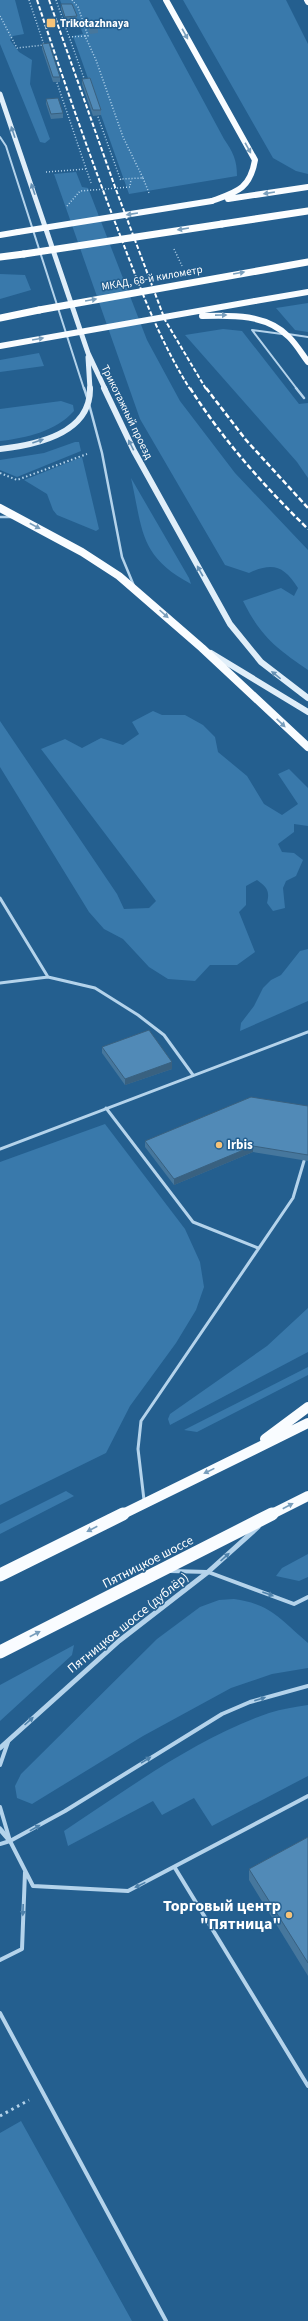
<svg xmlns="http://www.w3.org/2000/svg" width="308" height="2321" viewBox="0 0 308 2321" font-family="'Source Sans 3',sans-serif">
	<rect width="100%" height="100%" fill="#245f8f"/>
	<path fill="#3979ab" d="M0,0H15L24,34L13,36L10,40L19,52L32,60L30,84L50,139L45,143L40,142L0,44Z
		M60,0H149L224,139C233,152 237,160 237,176L129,194L73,36L83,34L73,8H63Z
		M183,0H286L308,44V174L296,171L273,158Z
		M76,172L82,187L88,188L147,340L180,401L235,473L308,550V670C276,648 261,637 243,601L281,588L294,596L298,588C284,566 273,562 249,573L225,565L140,419L54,174Z
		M0,274L25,275L31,290L0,299Z
		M308,303V332L295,330L276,308Z
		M223,329L242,331L299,404L308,403V478L297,462L185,335Z
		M39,353L44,366L0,372V360Z
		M61,401L73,405L74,411C56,431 27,438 0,441V409Z
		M75,442H79L81,451L17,477L0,470V460L44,453Z
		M82,457L99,529L96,531L57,515L53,510L47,494L24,480Z
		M131,478L189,578L191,584C139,556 143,531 131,478Z
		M153,711L162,715H185L203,725L215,737L218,752L247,776L264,804L282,815L298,804L278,774L289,769L308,788V826L294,824V832L278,844L282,852L294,853L303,860L296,876L286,881L283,888L285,908L273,911L267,903C270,891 267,887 257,880L246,886V905L239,912L255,952L237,965H210L195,981L168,979L149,967L123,939L104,929L89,912L0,767V721L117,894L124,909L149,908L156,901L41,749L65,739L82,748L101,738L123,745L139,734L132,722Z
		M308,949V1001L240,1031L241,1023L254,1006L263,988L271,980L281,975L300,951Z
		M105,1124L185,1229L200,1262L204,1287L196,1310L176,1343L130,1406L106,1453L0,1505V1162Z
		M308,1308V1352L170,1425L168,1419L170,1414L267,1346Z
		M308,1367V1375L197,1432L184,1430Z
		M66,1491L74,1496L0,1534V1524Z
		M308,1554V1577L299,1581L276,1576L282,1568Z
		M234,1599C271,1604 281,1620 308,1643V1668L272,1674L231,1688L143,1736L32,1804L17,1798L15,1786L21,1774L157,1639L200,1607L219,1600Z
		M74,1645L72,1655L0,1721V1685Z
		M308,1705V1776L212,1826L194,1798L162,1815L153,1801L68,1846L64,1831C129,1788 195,1739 269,1713C282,1709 295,1707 308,1705Z
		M21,2121L132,2321H0V2133Z"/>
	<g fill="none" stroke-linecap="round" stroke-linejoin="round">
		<path stroke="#b4d3eb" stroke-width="1.5" stroke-dasharray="1 2" stroke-linecap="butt" d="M29,0L44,45
			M56,0L85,81
			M72,0L78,7L88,36H85L96,60L123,137L143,178L120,179
			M0,16L17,48L44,45
			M69,37L85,36
			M56,80L91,183
			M97,114L121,181
			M46,172L86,169
			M143,178L149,193
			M67,206L80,191L130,187L131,179
			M174,249L182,266"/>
		<path stroke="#b4d3eb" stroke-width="2" stroke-dasharray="1.5 2.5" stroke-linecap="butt" d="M0,473L17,480L87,454"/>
		<path stroke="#b4d3eb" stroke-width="3" stroke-dasharray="2.5 4" stroke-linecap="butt" d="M0,2116L29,2100"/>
		<path stroke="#b4d3eb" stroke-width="2" d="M0,137L6,146L84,389
			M282,334L252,330L297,389
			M288,334L308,337"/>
		<path stroke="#b4d3eb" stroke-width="2.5" d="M84,388L87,397
			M296,388L304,398
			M89,404L102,453L122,557L134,586
			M0,517H12"/>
		<path stroke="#b4d3eb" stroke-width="3" d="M0,898L48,977
			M0,983L48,977L95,988L138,1015L164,1035L193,1075
			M106,1108L193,1222L258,1248
			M0,1149L308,1032
			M144,1500L138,1449L141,1421L293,1198L304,1161"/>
		<path stroke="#b4d3eb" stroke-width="4" d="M170,1571L208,1572L294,1604L308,1597
			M0,1765L8,1742
			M0,1807L10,1841L33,1886L128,1891L308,1796
			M0,1844L10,1841L65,1811L222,1714L250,1702L308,1686
			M175,1868L308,2086
			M0,1960L22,1949L25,1872
			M0,2013L166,2321"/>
		<path stroke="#b4d3eb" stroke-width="5" d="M0,1748L119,1641L208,1572L258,1527
			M0,1829L10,1841"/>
		<path stroke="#e0eef9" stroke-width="5" d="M0,94L88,353L105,389
			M88,357L90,389"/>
		<path stroke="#e0eef9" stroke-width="6" d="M104,388L134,451L230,624L261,662L308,698
			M0,449C36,445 91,434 90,388
			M211,653L308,712"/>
		<path stroke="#f9fcff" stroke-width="6" d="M166,0L255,160C250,189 237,192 212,201
			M307,0L308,2
			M228,199L308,187
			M0,235L18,232
			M255,301L308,292"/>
		<path stroke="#f9fcff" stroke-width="8" d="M0,508L82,552L119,576L202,648L308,747"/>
		<path stroke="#f9fcff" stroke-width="10" d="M265,1439L308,1407
			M121,1515L308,1423
			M270,1515L308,1496"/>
		<path stroke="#f9fcff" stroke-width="13" d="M0,1575L123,1514
			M0,1652L272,1514"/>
		<path stroke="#fcfeff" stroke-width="7" d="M222,224L308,211
			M0,257L24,254
			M0,318L39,310"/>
		<path stroke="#fff" stroke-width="2" stroke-dasharray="4.5 2" stroke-linecap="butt" d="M37,0C64,82 92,163 123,243C142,293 161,343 190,389
			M49,0L115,187L165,320L206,389"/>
		<path stroke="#fff" stroke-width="2.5" stroke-dasharray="5.5 2.5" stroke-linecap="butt" d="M190,388C223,440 264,486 308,529
			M206,388L246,440L308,508"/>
		<path stroke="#f9fcff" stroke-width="6" d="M18,232L212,201
			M202,316C232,315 267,314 289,337C297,345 302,354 308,362
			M0,346L255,301"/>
		<path stroke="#fcfeff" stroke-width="7" d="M24,254L222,224
			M39,310L308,262"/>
	</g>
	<path fill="#46779d" d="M61,4L77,16V21L66,22L61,9Z
		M88,23L98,28V33L90,34L88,29Z
		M42,44L60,77V82H53L42,49Z
		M82,79L101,110V115L93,116L82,84Z
		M46,99L63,113V118L51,119L46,104Z
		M102,1047L172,1069L125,1085L102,1053Z
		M308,1106V1161L253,1152L174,1185L145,1147V1141Z
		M308,1837V1976L249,1880V1869Z"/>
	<path fill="#396180" d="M172,1062V1069L125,1085V1079Z
		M253,1146V1152L174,1185V1179Z"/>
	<path fill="#518ab7" stroke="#396180" d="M61,4H72L77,16L65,17Z
		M88,23H96L98,28H90Z
		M49,43L60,77H53L42,44Z
		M90,78L101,110H93L82,79Z
		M58,98L63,113L51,114L46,99Z
		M149,1030L172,1062L125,1079L102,1047Z
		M251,1097L308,1106V1155L253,1146L174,1179L145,1141Z
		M308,1837V1963L249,1869Z"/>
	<defs><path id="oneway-solid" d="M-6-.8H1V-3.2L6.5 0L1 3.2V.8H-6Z"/></defs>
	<g fill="#799ebc">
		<use href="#oneway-solid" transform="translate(185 34) rotate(61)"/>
		<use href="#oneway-solid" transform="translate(248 148) rotate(61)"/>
		<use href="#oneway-solid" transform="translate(269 193) rotate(171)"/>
		<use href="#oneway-solid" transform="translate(132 214) rotate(171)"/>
		<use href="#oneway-solid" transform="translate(221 315) rotate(-1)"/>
		<use href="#oneway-solid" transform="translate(38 339) rotate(-10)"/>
		<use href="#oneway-solid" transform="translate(35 526) rotate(28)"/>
		<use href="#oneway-solid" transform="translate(164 614) rotate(42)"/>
		<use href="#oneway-solid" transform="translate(281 723) rotate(43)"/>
		<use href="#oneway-solid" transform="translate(209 1471) rotate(154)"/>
		<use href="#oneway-solid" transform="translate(288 1506) rotate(-28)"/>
		<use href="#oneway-solid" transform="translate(92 1529) rotate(153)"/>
		<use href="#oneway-solid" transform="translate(35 1634) rotate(-27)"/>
	</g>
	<g fill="#6691b4">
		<use href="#oneway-solid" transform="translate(13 132) rotate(-109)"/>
		<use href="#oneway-solid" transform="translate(33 189) rotate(-109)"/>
		<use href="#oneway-solid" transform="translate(38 441) rotate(-19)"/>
		<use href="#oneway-solid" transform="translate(131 445) rotate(-117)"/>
		<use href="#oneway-solid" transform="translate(200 571) rotate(-119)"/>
		<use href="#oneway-solid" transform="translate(276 675) rotate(-141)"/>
	</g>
	<g fill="#7a9fbc">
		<use href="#oneway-solid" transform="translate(183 229) rotate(171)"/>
		<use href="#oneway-solid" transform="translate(239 273) rotate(-10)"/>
		<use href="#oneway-solid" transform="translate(91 300) rotate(-10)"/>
	</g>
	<g fill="#4f82ab">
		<use href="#oneway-solid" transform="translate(225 1557) rotate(-42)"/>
		<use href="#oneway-solid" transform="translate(268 1594) rotate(20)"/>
		<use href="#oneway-solid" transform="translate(260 1699) rotate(-17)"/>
		<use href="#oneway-solid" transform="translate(29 1721) rotate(-42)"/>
		<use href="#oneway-solid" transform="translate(146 1760) rotate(-32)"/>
		<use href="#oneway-solid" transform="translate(35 1828) rotate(-29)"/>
		<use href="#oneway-solid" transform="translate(140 1885) rotate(154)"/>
		<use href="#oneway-solid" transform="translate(23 1910) rotate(92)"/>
	</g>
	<g fill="#f6c378" stroke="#245f8f" stroke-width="1.5">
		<rect x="46" y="18" width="10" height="10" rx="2"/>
		<circle cx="219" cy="1145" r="4"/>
		<circle cx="289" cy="1915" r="4"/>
	</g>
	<g text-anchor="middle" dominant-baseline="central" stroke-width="3" stroke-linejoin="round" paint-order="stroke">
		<g font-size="11" font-weight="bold" fill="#fff" stroke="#245f8f" text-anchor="start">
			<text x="60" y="23">Trikotazhnaya</text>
		</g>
		<g font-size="11" fill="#fff" stroke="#245f8f">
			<text transform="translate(152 278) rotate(-10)">МКАД, 68-й километр</text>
			<text transform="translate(127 412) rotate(64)">Трикотажный проезд</text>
		</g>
		<g font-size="13" font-weight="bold" fill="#fff" stroke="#245f8f" text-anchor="start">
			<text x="227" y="1145">Irbis</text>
		</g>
		<g font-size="13" fill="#fff" stroke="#245f8f">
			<text transform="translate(148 1562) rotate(-27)">Пятницкое шоссе</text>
			<text transform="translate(128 1623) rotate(-39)">Пятницкое шоссе (дублёр)</text>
		</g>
		<g font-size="16" font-weight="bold" fill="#fff" stroke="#245f8f" text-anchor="end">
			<text x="281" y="1906">Торговый центр<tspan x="281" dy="18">"Пятница"</tspan></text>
		</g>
	</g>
</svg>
